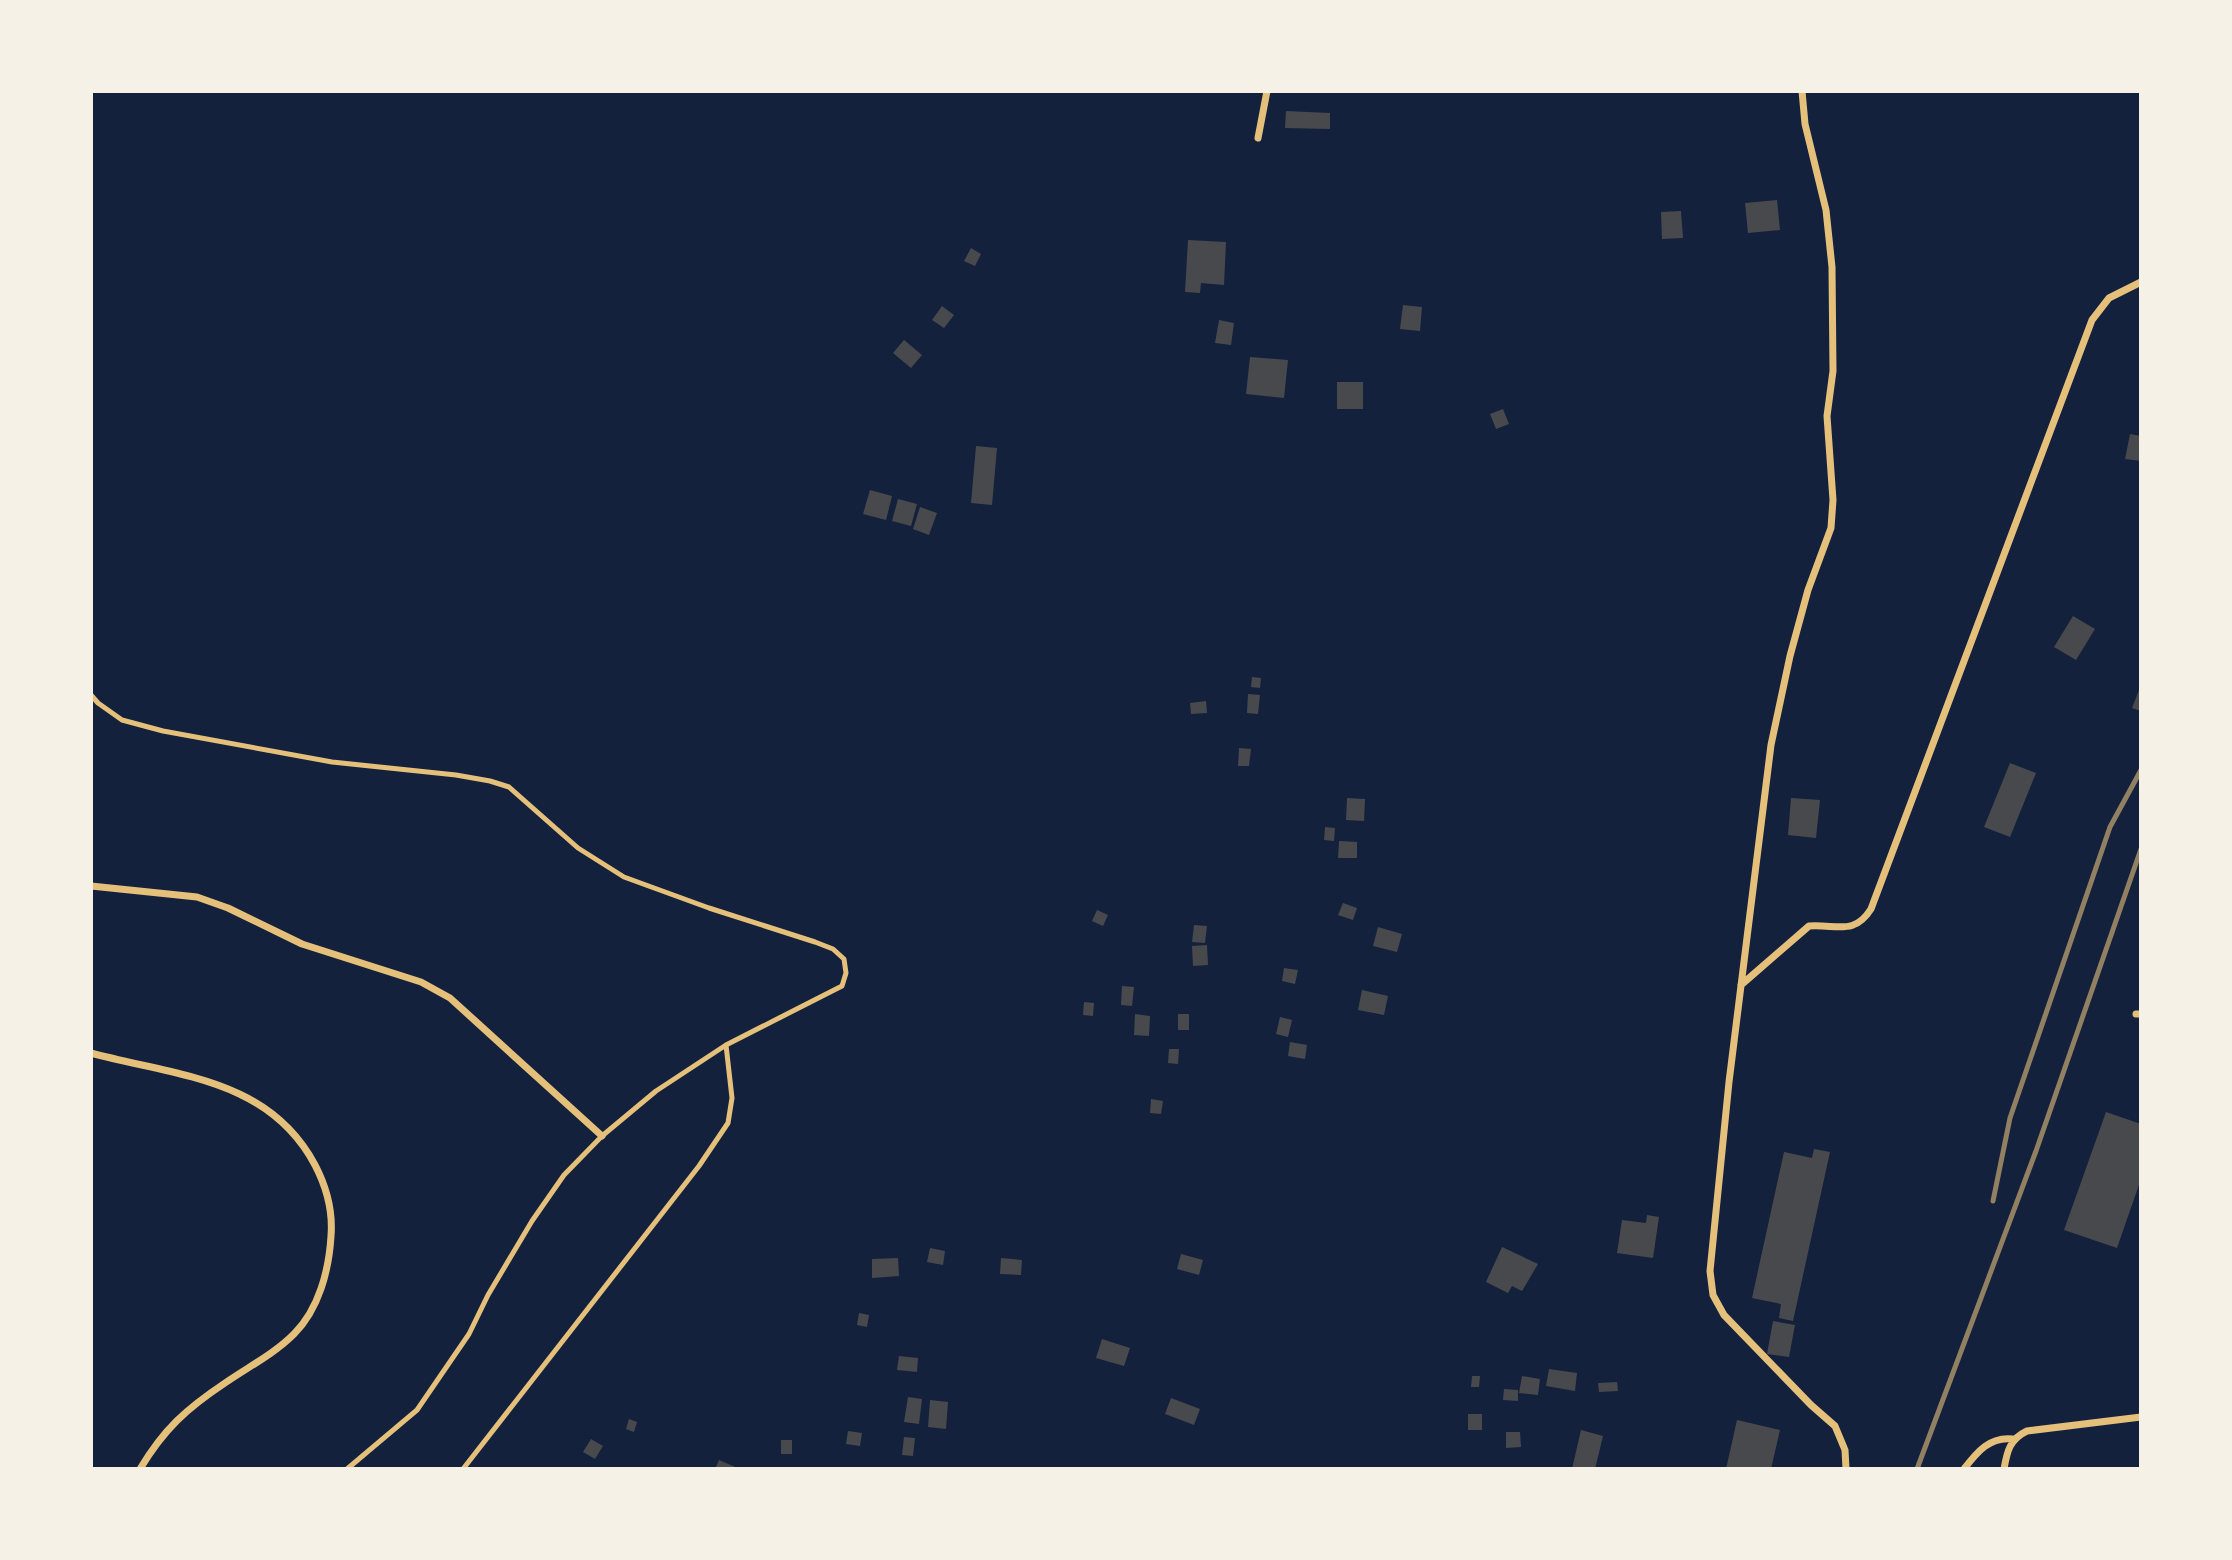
<svg xmlns="http://www.w3.org/2000/svg" width="2232" height="1560" viewBox="0 0 2232 1560" font-family="Lato,sans-serif">
	<rect width="100%" height="100%" fill="#14213d"/>
	<path fill="#48494c" d="M1286,111L1330,113V129L1285,128Z
		M1777,200L1780,230L1748,233L1745,203Z
		M1681,211L1683,238L1662,239L1661,212Z
		M1188,240L1226,242L1224,285L1201,283L1200,293L1185,292Z
		M971,248L981,254L975,266L964,261Z
		M1403,305L1422,307L1420,331L1400,329Z
		M942,306L954,315L944,328L932,320Z
		M1219,320L1234,323L1231,345L1215,343Z
		M904,340L922,355L911,368L893,353Z
		M1250,357L1288,360L1284,398L1246,394Z
		M1337,382H1363V409H1337Z
		M1503,409L1509,424L1496,429L1490,414Z
		M2130,434L2141,436V461L2125,459Z
		M976,446L997,448L992,505L971,503Z
		M870,490L892,496L886,520L863,514Z
		M898,499L917,504L911,526L892,521Z
		M920,507L937,513L929,535L913,529Z
		M2073,616L2095,629L2076,660L2054,647Z
		M1252,677L1261,678L1260,688L1251,687Z
		M2141,685V711L2132,708Z
		M1248,694L1260,695L1258,714L1247,713Z
		M1206,701L1207,713L1191,714L1190,703Z
		M1239,748L1251,749L1249,766H1238Z
		M2010,763L2036,773L2010,837L1984,827Z
		M1347,798L1365,799L1364,821L1346,820Z
		M1791,798L1820,800L1816,838L1788,835Z
		M1325,827L1335,828L1334,841L1324,840Z
		M1339,841L1357,842V858H1338Z
		M1343,903L1357,908L1353,920L1338,915Z
		M1097,910L1108,915L1103,926L1092,921Z
		M1194,925L1207,926L1205,943L1192,942Z
		M1378,927L1402,934L1397,952L1373,946Z
		M1207,945L1208,965L1193,966L1192,946Z
		M1284,968L1298,970L1295,984L1282,981Z
		M1122,986L1134,987L1132,1006L1121,1005Z
		M1362,990L1388,996L1384,1015L1358,1010Z
		M1084,1002L1094,1003L1093,1016L1083,1015Z
		M1135,1014L1150,1016L1149,1036L1134,1035Z
		M1178,1014H1189V1030H1178Z
		M1280,1017L1292,1020L1288,1037L1276,1034Z
		M1290,1042L1307,1045L1305,1059L1288,1056Z
		M1169,1049H1179L1178,1064L1168,1063Z
		M1151,1099L1163,1101L1161,1114L1150,1113Z
		M2106,1112L2141,1124V1179L2117,1248L2064,1230Z
		M1814,1149L1830,1152L1793,1321L1779,1318L1781,1304L1752,1298L1784,1152L1812,1158Z
		M1647,1215L1659,1217L1653,1258L1617,1253L1622,1220L1646,1223Z
		M1502,1247L1538,1264L1522,1291L1512,1286L1508,1293L1486,1282Z
		M930,1248L945,1251L943,1265L927,1262Z
		M1181,1254L1203,1260L1199,1275L1177,1269Z
		M898,1258L899,1276L872,1278V1259Z
		M1001,1258L1022,1260L1021,1275L1000,1274Z
		M859,1313L869,1315L867,1327L857,1325Z
		M1773,1321L1795,1325L1789,1357L1767,1354Z
		M1102,1339L1130,1348L1124,1366L1096,1358Z
		M899,1356L918,1358L917,1372L897,1370Z
		M1549,1369L1577,1373L1575,1391L1546,1386Z
		M1472,1376H1480L1479,1387H1471Z
		M1522,1376L1540,1379L1538,1395L1519,1393Z
		M1617,1382L1618,1391L1599,1392L1598,1383Z
		M1504,1389L1518,1390V1401L1503,1400Z
		M908,1397L922,1399L919,1424L904,1422Z
		M1171,1398L1200,1409L1194,1425L1165,1414Z
		M930,1400L948,1402L946,1429L928,1427Z
		M1468,1414H1482V1430H1468Z
		M629,1419L637,1422L634,1432L626,1429Z
		M1737,1420L1780,1430L1771,1469H1726Z
		M1581,1430L1603,1436L1595,1469H1572Z
		M848,1431L862,1433L860,1446L846,1444Z
		M1506,1432H1520L1521,1447L1506,1448Z
		M904,1437L915,1438L913,1456L902,1455Z
		M591,1439L603,1446L595,1459L583,1452Z
		M781,1440H792V1454H781Z
		M719,1460L740,1469H715Z"/>
	<g fill="none" stroke-linecap="round" stroke-linejoin="round">
		<path stroke="#e5c07b" stroke-width="5" d="M91,695L98,703L122,720L163,731L332,762L456,775L490,781L509,787L578,848L624,877L709,908L815,942L833,949L844,959L846,973L842,986L726,1045L656,1091L602,1136L564,1175L532,1221L488,1295L469,1334L417,1410L347,1469
			M463,1469L699,1166L728,1123L732,1098L726,1045"/>
		<path stroke="#e5c07b" stroke-width="7" d="M1802,91L1805,124L1826,210L1832,267L1833,371L1827,416L1833,500L1831,528L1808,590L1790,656L1771,745L1729,1082L1710,1271L1713,1295L1724,1315L1811,1405L1835,1426L1845,1450L1846,1469
			M1258,138L1267,91
			M91,886L197,897L228,908L302,944L421,982L450,998L602,1136
			M1741,985L1809,926C1837,924 1854,936 1871,909L2092,320L2109,298L2141,282
			M2136,1014H2141
			M91,1053C176,1076 269,1078 315,1165C327,1188 333,1211 331,1236C329,1270 319,1309 294,1334C274,1354 248,1367 225,1383C186,1409 164,1429 140,1469
			M1964,1469C1977,1452 1990,1436 2013,1439
			M2004,1469C2007,1451 2010,1439 2027,1431L2141,1417"/>
		<path stroke="#918062" stroke-width="5" d="M1993,1201L2010,1118L2110,827L2141,770
			M1917,1469L2036,1151L2141,849"/>
	</g>
	<rect width="2232" height="1560" fill="none" stroke="#f6f1e7" stroke-width="186"/>
</svg>
